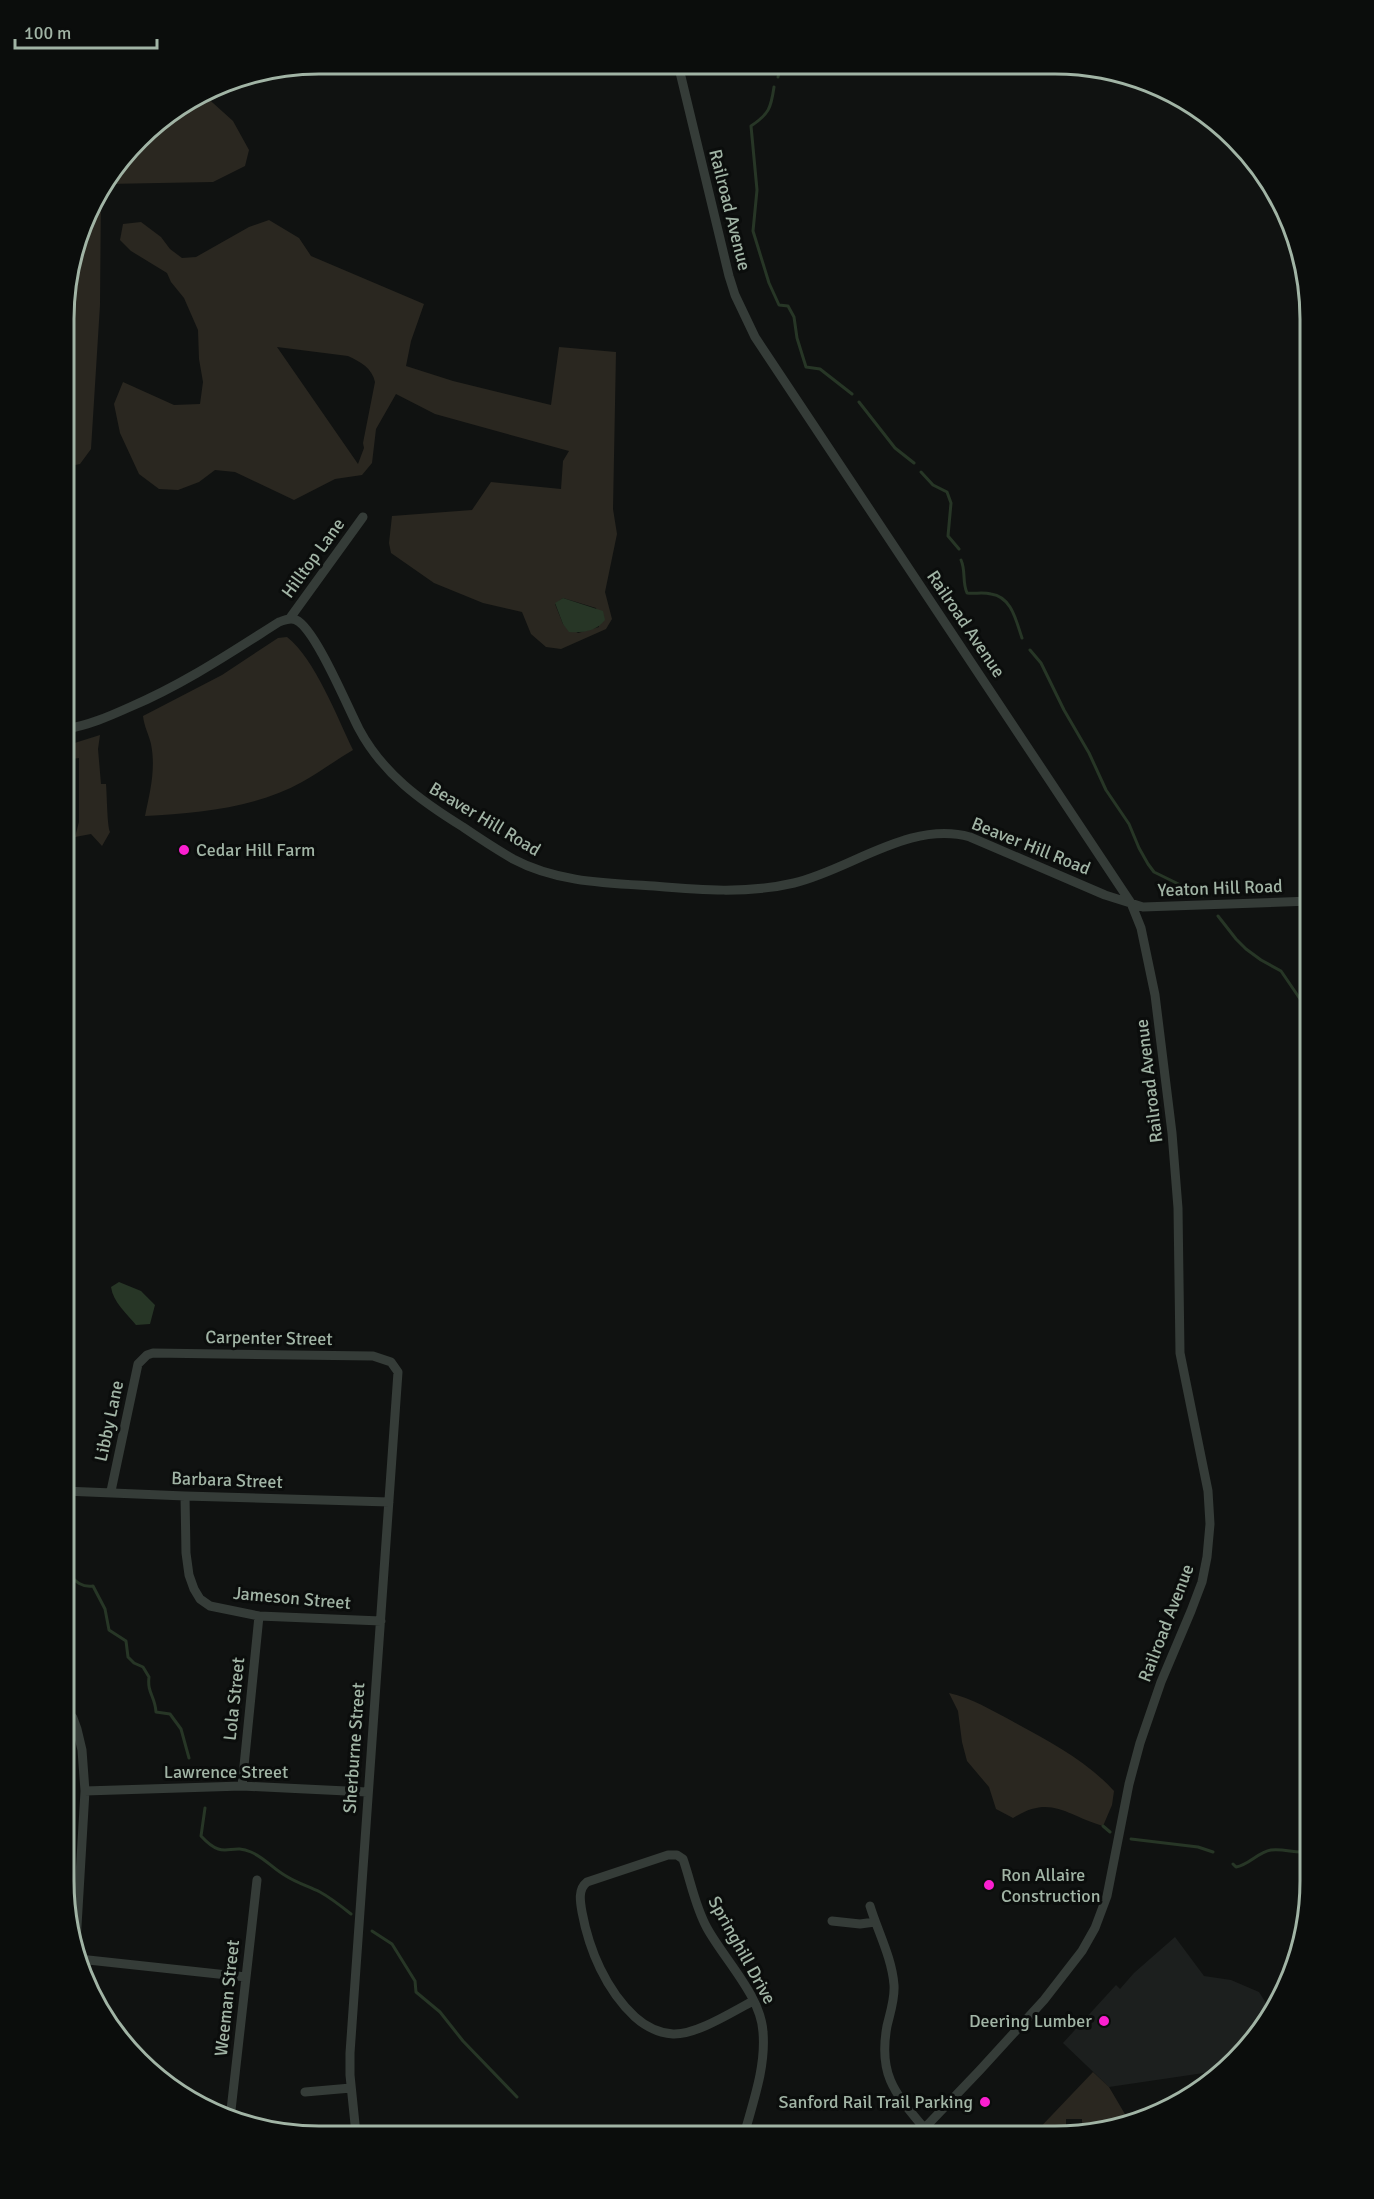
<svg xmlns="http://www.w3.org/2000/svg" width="1374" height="2199" viewBox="0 0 1374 2199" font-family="Signika,sans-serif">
	<rect width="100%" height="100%" fill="#101211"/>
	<path fill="#1c1f1e" d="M1175,1937L1204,1976L1231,1980L1259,1992L1271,2011L1258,2036L1224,2070L1109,2087L1063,2043L1116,1985L1120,1989L1134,1973Z"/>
	<path fill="#2a2720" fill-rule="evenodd" d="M203,94L233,121L249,150L245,166L213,182L106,184L150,127Z
		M101,190L100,305L91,449L80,464L65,467V286L90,205Z
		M269,220L299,238L311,256L424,304L411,341L406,366L453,381L551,405L559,347L616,352L613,509L617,534L605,592L612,619L606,629L561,649L546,647L531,634L522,612L483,603L434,583L391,553L389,543L392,516L472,510L491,482L561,489L563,461L569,451L435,414L396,394L376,429L372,463L362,475L335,479L294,500L235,472L215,470L199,482L178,490L159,489L139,474L120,433L114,404L123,382L174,405L200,404L203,382L199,359L198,330L184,298L171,282L167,273L131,251L120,240L123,224L141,222L161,237L170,249L182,258L196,257L249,227ZM277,347L348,356C361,362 372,368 375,382L363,443L364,448L358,464ZM563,598L596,608L599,627L578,633L563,624L555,604Z
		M287,637C315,659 337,717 353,750C336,760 320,772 302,782C255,808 198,813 145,816C150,792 156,769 151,744C149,735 144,726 143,716L222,675L278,638Z
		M100,735L98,749L101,784H106C107,795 107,825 110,832L102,846L91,834L75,837L79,822V758L65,760V746Z
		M949,1693C972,1698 991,1710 1012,1721C1048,1741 1086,1760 1114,1791L1112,1805L1103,1826C1066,1815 1051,1794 1013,1818L996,1809L989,1787L967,1761L962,1742L958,1711Z
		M1093,2072L1109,2087L1129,2121L1082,2131V2119H1066V2134L1032,2136Z"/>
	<path fill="#273626" d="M563,598L603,611L605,620C596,631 584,633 569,632L563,624L555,603Z
		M119,1282L141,1291L155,1305L150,1324L136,1325C127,1314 113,1302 111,1287Z"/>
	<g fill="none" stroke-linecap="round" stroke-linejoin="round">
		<path stroke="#273626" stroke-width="3" d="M778,77L781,64
			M774,87C771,108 769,114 751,126L757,190L753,231L769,283L779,305L788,306L794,317L797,338L806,367L820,369L852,394
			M859,402L895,448L914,463
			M921,472L933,485L947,492L951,503L948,536L959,549
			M961,560C966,571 962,582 967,593C975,594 983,592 991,594C1012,597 1016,621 1022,638
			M1030,650L1041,663L1064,710L1089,753L1106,790L1129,824L1139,848L1148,864L1154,872L1203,896
			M1218,916L1236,939L1246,949L1261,960L1281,971L1311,1015
			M63,1569C73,1578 79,1588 93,1586L105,1609L109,1630L126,1641L128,1657L134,1663L143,1667L149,1677C147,1693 155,1696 156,1712L170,1714L181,1729L189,1758
			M205,1808L201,1836C225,1862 229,1842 251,1852C265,1858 273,1869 286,1876C297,1883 308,1886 320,1892C331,1898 341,1906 351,1914
			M1103,1826L1110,1832
			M1131,1839L1198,1847L1213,1852
			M1233,1864L1236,1867C1249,1865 1258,1852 1271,1850C1285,1848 1298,1855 1310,1851
			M372,1931L392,1944L415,1981L416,1992L440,2012L463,2041L517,2097"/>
		<path stroke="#353c38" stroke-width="9" d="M678,64L729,276L735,295L755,337L1131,903L1141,928L1155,995L1172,1133L1178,1208L1180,1353L1208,1491L1210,1524L1207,1557L1202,1582L1191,1611L1161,1682L1140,1743L1129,1784L1107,1896L1095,1928L1082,1951L1044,2000L980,2070L917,2136
			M290,618L363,517
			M65,729C87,726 110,716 130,707C184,684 230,653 279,622C285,620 290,617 296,620C315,628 348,708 359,729C383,774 421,801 463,827C479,838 496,849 513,859C556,882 605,883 654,886C700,890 747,894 794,883C850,870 910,820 970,837L1105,895L1143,907L1311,901
			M64,1491L185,1496L389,1502
			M111,1491L138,1364L147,1355L153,1353L373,1356L391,1362L398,1372L350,2053V2075L356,2134
			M185,1496L186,1553L189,1575L194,1589L200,1599L210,1606L259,1616L381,1621
			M63,1706L73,1718L77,1729L82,1750L85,1791L76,1943
			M242,1786L259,1616
			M85,1791L242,1786L367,1792
			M870,1906C878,1932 892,1958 894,1985C895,1999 890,2013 887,2026C878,2075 895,2093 924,2128
			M832,1921L860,1924L875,1922
			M79,1959L246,1977
			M305,2092L351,2088
			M230,2119L257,1880
			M744,2135C753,2102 766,2067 763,2032C761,1996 724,1959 707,1928C695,1906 691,1882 683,1859L677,1855H668L587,1882C578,1889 580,1901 582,1912C589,1950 606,1990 635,2017C645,2026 659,2033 673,2034C696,2035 732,2012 753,2001"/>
	</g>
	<g fill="#fb1fd0" stroke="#0b0d0c" stroke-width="2">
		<circle cx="184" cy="850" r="6"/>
		<circle cx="989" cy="1885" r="6"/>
		<circle cx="1104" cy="2021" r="6"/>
		<circle cx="985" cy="2102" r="6"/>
	</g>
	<g text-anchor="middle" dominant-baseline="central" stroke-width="6" stroke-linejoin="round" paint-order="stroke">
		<g font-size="18" fill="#a1b4a5" stroke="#0b0d0c">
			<text transform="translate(730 210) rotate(76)">Railroad Avenue</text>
			<text transform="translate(313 558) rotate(-54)">Hilltop Lane</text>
			<text transform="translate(966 624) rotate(56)">Railroad Avenue</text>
			<text transform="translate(485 819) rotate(31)">Beaver Hill Road</text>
			<text transform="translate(1031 846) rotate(22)">Beaver Hill Road</text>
			<text transform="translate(1220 888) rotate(-2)">Yeaton Hill Road</text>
			<text transform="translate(1149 1081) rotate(-97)">Railroad Avenue</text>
			<text transform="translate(269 1338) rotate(1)">Carpenter Street</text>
			<text transform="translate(109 1421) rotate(-78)">Libby Lane</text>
			<text transform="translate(227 1480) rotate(2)">Barbara Street</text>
			<text transform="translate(292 1598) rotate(5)">Jameson Street</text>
			<text transform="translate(1166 1623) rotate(-69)">Railroad Avenue</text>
			<text transform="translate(234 1699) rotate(-84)">Lola Street</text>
			<text transform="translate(354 1748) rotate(-86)">Sherburne Street</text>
			<text x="226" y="1772">Lawrence Street</text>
			<text transform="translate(742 1950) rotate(61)">Springhill Drive</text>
			<text transform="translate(227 1998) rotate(-84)">Weeman Street</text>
		</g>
		<g font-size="18" fill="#a1b4a5" stroke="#0b0d0c" text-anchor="start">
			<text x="196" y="850">Cedar Hill Farm</text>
			<text x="1001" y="1875">Ron Allaire<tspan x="1001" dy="21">Construction</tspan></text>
			<text x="1092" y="2021" text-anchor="end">Deering Lumber</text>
			<text x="973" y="2102" text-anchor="end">Sanford Rail Trail Parking</text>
		</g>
	</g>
	<path d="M0 0H1374V2199H0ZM319 74H1055A245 245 0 0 1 1300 319V1881A245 245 0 0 1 1055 2126H319A245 245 0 0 1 74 1881V319A245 245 0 0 1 319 74Z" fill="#0b0d0c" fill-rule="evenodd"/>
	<path fill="none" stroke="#a1b4a5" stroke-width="3" d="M319 74H1055A245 245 0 0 1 1300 319V1881A245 245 0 0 1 1055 2126H319A245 245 0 0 1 74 1881V319A245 245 0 0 1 319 74Z"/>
	<path d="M15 39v9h142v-9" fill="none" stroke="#a1b4a5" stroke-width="3"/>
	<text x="24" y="39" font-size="18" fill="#a1b4a5" stroke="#0b0d0c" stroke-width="4.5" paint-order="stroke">100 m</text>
</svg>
